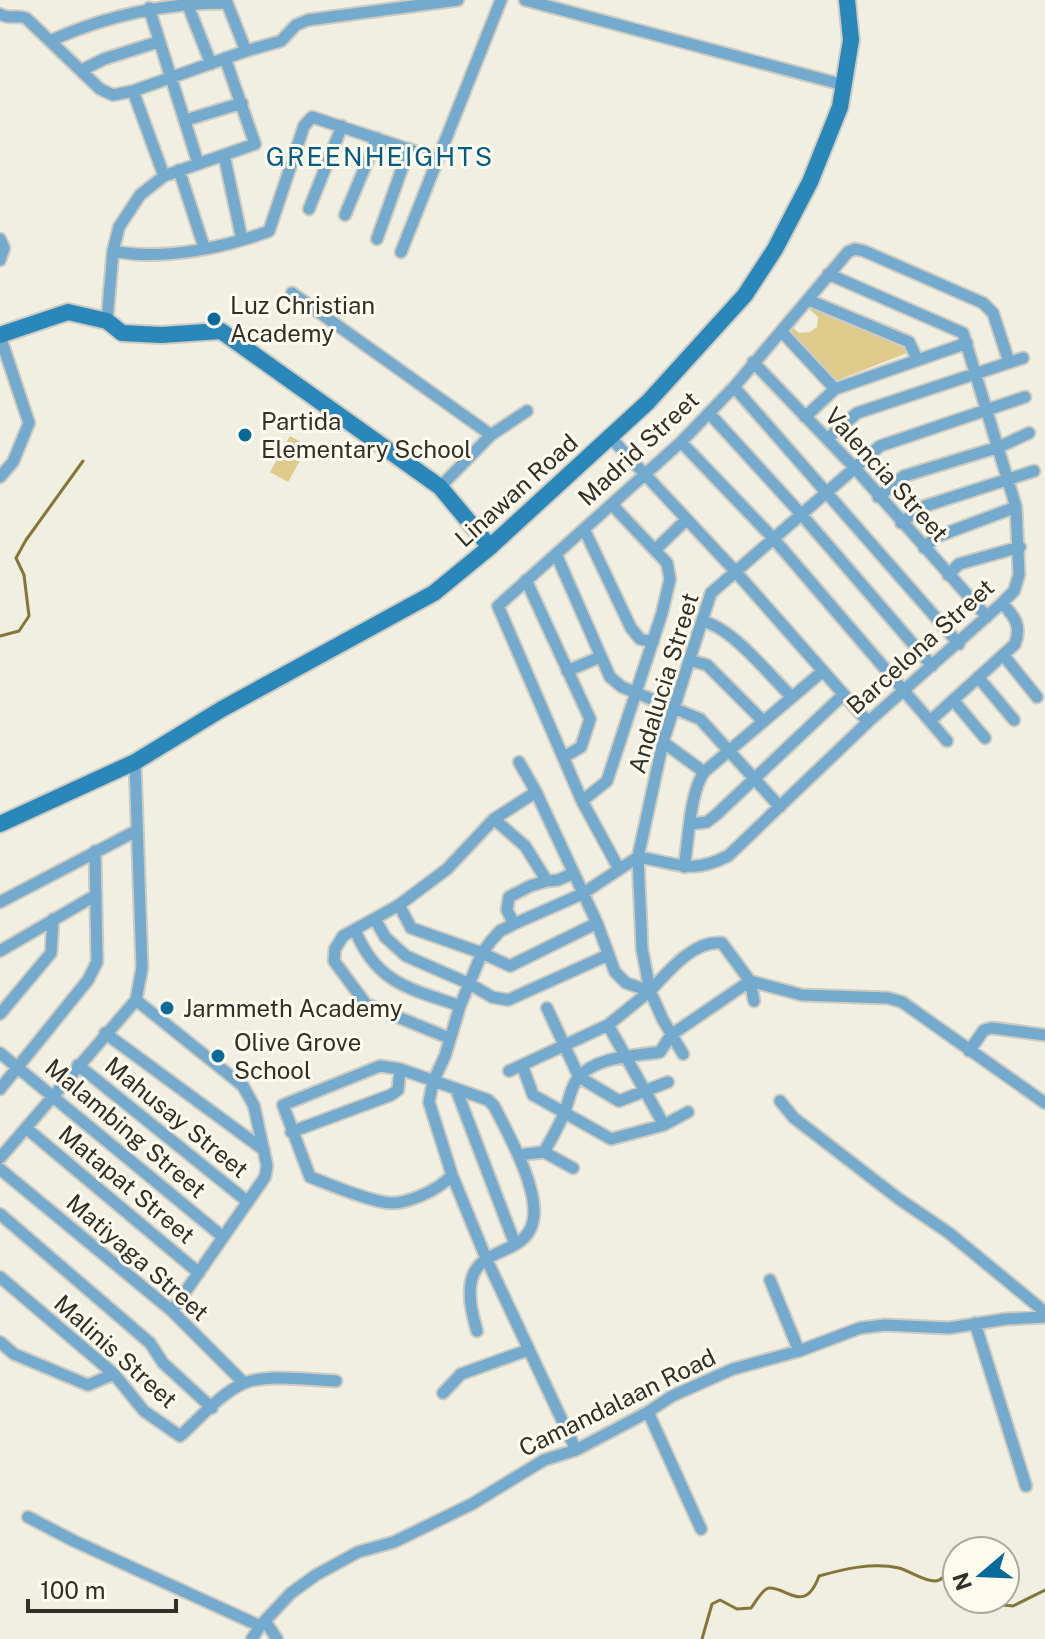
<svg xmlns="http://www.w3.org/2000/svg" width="1045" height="1639" viewBox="0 0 1045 1639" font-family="'Public Sans',sans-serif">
	<rect width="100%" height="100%" fill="#f1eee2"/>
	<path fill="#decb8b" d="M803,300L901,341L912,351L833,382L781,328L785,321L799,333L810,332L817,327L818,317L807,307Z
		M290,436L308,446L288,482L270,472Z"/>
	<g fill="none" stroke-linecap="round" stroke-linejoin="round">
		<path stroke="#857537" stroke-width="3" d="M0,636L19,631L29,616L24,575L16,558L26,540L83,461
			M998,1599L1003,1605L1013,1606L1045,1590
			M702,1639L712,1604L720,1600L737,1609L751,1608C755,1603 762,1589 769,1588C787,1587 805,1615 819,1576C844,1569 873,1562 899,1568C910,1571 923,1581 935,1581C945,1581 949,1566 957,1561"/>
		<defs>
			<path id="street" d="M525,0L844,85
				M187,3L211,64
				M149,8L198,163
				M0,14C9,20 19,14 27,19L100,89L113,95L133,91L246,51L281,41L296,25L308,20L458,0
				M52,40C108,15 165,3 227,3L246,51
				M82,70L104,59L158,42
				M133,91L164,176
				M186,120L242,103
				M224,155L242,240
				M179,170L204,247
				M309,209L342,126
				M345,215L377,138
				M0,239L4,248L0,260
				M377,239L409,149
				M113,251C161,261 224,248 269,231L304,126L312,117L438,159
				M401,252L501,0
				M292,293L491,435
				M806,302L811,301L909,342L917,359
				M107,321L113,251L119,227L140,195L164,176L255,144L225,58
				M782,332L835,389
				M0,336L29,423L13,462L0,477
				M753,362L854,467L987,617
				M734,387L959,644
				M709,413L801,514L932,666
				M805,417L835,389L967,343
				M611,438L735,571L868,722
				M827,439L857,413L1023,358
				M681,442L773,538L947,741
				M440,487L491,435L527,411
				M878,497L904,476L999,447L1029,433
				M901,523L922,507L1034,471
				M584,529L631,628L640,639L653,642
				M924,548L936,537L1016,507
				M655,550L686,520
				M556,554L610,677L622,687L700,719L780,807
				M948,575L959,564L1020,547
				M526,580L590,719L581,747L564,757
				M702,621C733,628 768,674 791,696
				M1004,656L1037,697
				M689,660L707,665L763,721
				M567,671L600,657
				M978,677L1014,720
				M953,700L985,738
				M930,721L1015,644C1022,625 1014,616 1002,603
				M663,742L704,772
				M519,762L536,792L597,923L615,972L626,983L650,991C667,973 694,939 722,943L750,981L754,1001
				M582,801L607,781L662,613L670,579L667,563L615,508V501
				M494,819L525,846L547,881L558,880L574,873
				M691,824L707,822L717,814L843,695
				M684,867C689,840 689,795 704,772L823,671
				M619,869L582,801L498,606L681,442L734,387L848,252L855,249L864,251L983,303L993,313L1009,362
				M0,902L136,831
				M399,905L411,928L482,953L510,966L597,923
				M375,919L385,937L406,956L470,984L492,997L508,1000L608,955
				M514,924L507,910L509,897L530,886L547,881
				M355,930C377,984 409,988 460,1006
				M0,951L96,895
				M136,1000L243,1086L254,1106L267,1166L265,1177L172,1311
				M547,1008L579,1077L619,1101L668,1082
				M0,1014L51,953L53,919
				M608,1025L664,1125
				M105,1033L264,1150
				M449,1038L366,1004L334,961L335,949L343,936L399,905L447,869L494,819L536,792
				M969,1051L984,1030L992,1028L1045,1035
				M0,1053L223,1237
				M683,1054L663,1020L650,991L642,949L638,857L663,742L711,593L880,446L1025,397
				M78,1065L248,1202
				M522,1065L533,1095L611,1139L664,1125L688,1112
				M509,1071L608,1025L650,991
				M0,1089L88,980L97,962L95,851
				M456,1089L515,1244
				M780,1101L794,1118L899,1199L949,1233L1045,1312
				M26,1128L199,1273
				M291,1132L391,1095L398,1090L400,1069
				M544,1152L573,1168
				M518,1155L544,1152C551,1139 559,1127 564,1113C569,1102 570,1088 578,1078C596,1056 635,1056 660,1052L671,1035L750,981L802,995L888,998L902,1002L1045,1103
				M0,1158L136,1000L142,968L135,762
				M0,1169L172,1311L244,1383
				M452,1175C439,1190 403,1207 383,1202C358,1197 334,1186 310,1177L283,1105L380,1066L400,1069L488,1100L494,1106C508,1133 540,1191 533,1221C523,1268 447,1233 477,1331
				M0,1214L150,1343L163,1363L212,1408
				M0,1277L114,1374L144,1411L180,1436C199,1419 219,1395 242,1384C265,1373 310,1380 336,1381
				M770,1280L799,1351
				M975,1323L1026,1486
				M0,1342L14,1354L88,1385L114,1374
				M443,1393L461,1374L528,1350
				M648,1412L701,1529
				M576,1450L486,1258L452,1175L429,1102L433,1082L445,1056L460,1006L482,953L491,941L500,931L514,924L582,894L638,857C677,863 690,875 728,856L868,722L1002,603L1014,591L1019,575L1016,507L963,333L828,274
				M28,1517L74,1541L260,1626
				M265,1621L277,1639
				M252,1639L260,1626L291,1593L316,1575L358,1552L394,1542L472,1504L544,1460L576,1450L648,1412L672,1396L733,1369L799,1351L860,1328L885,1325L949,1328L1006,1319L1045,1317"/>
			<path id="secondary" d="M0,335L68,312L107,321L122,333L161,335L221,331L440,487L490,547
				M0,824L135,762L222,709L434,593L490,547L648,402L745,295L775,249L810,182L840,107L851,40L847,0"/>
		</defs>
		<use href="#street" stroke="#ceccc1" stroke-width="15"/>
		<use href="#secondary" stroke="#ceccc1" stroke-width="20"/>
		<use href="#street" stroke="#74aacd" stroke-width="11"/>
		<use href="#secondary" stroke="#2a87ba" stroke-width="16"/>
	</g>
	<g fill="#086a99" stroke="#fffbef" stroke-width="3">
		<circle cx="214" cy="319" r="8"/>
		<circle cx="245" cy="435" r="8"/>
		<circle cx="167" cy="1008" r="8"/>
		<circle cx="218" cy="1056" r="8"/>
	</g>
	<g text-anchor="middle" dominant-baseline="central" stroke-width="6" stroke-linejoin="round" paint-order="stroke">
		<g font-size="24" fill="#302f2a" stroke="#fffbef" text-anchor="start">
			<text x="230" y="305">Luz Christian<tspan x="230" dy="28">Academy</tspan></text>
			<text x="261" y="421">Partida<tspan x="261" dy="28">Elementary School</tspan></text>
			<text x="183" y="1008">Jarmmeth Academy</text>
			<text x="234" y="1042">Olive Grove<tspan x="234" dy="28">School</tspan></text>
		</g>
		<g font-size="24" fill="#302f2a" stroke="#fffbef">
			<text transform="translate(638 448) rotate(-43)">Madrid Street</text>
			<text transform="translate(887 474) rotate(48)">Valencia Street</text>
			<text transform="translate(516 490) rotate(-42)">Linawan Road</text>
			<text transform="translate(920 646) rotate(-42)">Barcelona Street</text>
			<text transform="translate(663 683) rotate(-73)">Andalucia Street</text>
			<text transform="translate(177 1117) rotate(39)">Mahusay Street</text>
			<text transform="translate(126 1128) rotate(40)">Malambing Street</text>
			<text transform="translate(127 1184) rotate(40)">Matapat Street</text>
			<text transform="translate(138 1257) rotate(41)">Matiyaga Street</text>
			<text transform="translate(116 1351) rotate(42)">Malinis Street</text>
			<text transform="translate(617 1402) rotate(-26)">Camandalaan Road</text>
		</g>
		<g font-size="26" letter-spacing="2" fill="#015d87" stroke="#fffbef">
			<text x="380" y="156">GREENHEIGHTS</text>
		</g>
	</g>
	<g transform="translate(981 1575) rotate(251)"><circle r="38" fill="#fffbef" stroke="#aca9a0" stroke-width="2"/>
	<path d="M0-6L14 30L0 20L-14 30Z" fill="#086a99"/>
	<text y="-12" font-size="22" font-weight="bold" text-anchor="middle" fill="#302f2a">N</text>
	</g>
	<path d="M28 1599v12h148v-12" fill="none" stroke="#302f2a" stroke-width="4"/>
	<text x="40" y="1599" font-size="24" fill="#302f2a" stroke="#fffbef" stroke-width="6" paint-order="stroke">100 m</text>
</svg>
